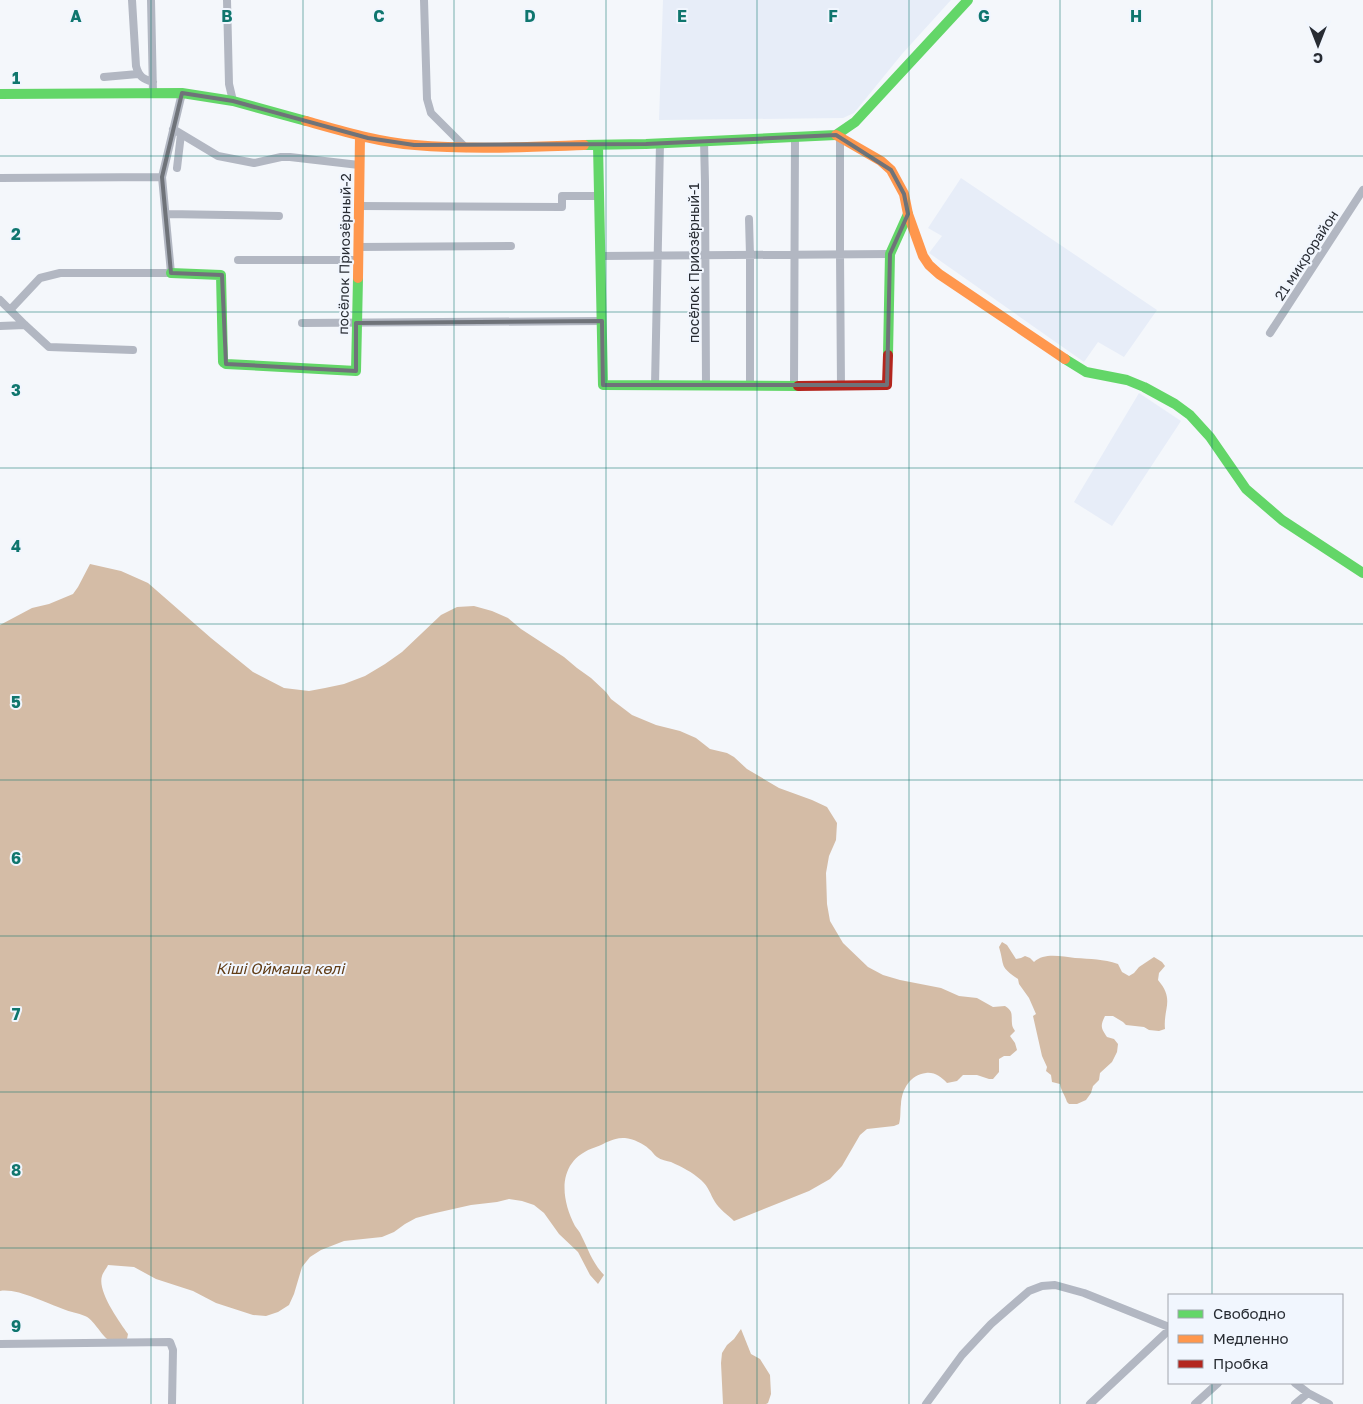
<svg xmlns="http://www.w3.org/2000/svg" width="1363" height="1404" viewBox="0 0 1363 1404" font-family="'Golos Text',sans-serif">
	<rect width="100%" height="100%" fill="#f4f7fb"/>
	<path fill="#e7edf8" d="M663,0H951L902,54L854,113L843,118L659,120Z
		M961,178L1157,310L1124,357L1098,342L1084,362L929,253L942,236L928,228Z
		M1139,393L1181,421L1112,526L1074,502Z"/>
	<path fill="#d4bca6" d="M90,564L121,571L148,583L211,638L253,672L284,688L309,691L325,688L344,684L365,676L385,664L402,652L441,615L457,607L474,606L492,611L508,618L521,629L564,657L577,668L591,678L606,692L611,699L632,715L656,725L680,731L696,738L710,749L727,753L734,757L747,769L779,788L812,800L827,807L837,823L836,840L829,856L826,873L827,904L830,921L843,943L868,967L883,975L900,980L941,988L959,996L977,998L993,1007L1005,1006C1014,1012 1011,1015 1012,1024C1012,1027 1014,1029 1015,1031L1010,1036L1015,1043L1017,1050L1010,1056H1004L999,1059V1072L993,1079H989L977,1075H963L957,1081L947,1083C941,1077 935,1072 926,1073C910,1075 902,1089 901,1104C900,1111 901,1117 899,1124L894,1126L867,1129L860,1135L842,1166L830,1179L809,1191L734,1221C728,1215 719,1209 715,1202C710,1194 709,1187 701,1180C692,1172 682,1167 671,1162C667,1161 661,1160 657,1157C654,1155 652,1151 649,1149C643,1143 633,1139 625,1138C614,1137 606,1143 596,1147C558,1159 559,1195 575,1226C577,1229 580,1232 581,1235C589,1251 592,1262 604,1275L598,1284L590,1275L578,1252L559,1234L544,1213L534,1205L522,1201L509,1199L497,1202L471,1205L431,1214L416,1218L405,1224L394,1232L382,1237L344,1241L321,1250L310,1257L302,1267L294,1294L289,1305L278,1312L266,1316L253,1315L216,1303L193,1291L156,1279L134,1267L108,1265C107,1268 103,1272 102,1276C97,1291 119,1321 128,1334L127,1339C124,1340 120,1341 116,1342C103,1343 97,1321 85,1316C78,1313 70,1312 63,1309C46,1303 17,1288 0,1291V625L32,608L49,604L73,594L78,587Z
		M1002,942L1007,945L1016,959L1021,958L1025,956L1030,958L1034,962C1045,952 1062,957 1075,958C1091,959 1103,959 1118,964L1122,972L1129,976L1134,973L1139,967L1154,957L1162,962L1165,966L1159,973L1158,980C1175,1000 1163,1008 1165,1029L1159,1031L1149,1030L1144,1027L1126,1025L1123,1022L1113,1016H1105C1100,1026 1101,1028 1107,1037L1114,1039L1118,1044L1117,1052L1112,1062L1100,1073L1099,1080L1093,1086L1091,1093L1086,1100L1077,1104H1069L1067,1102C1065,1095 1061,1091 1060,1084L1052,1082L1051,1075L1046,1071L1047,1067L1042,1056L1033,1016L1036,1014L1029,998L1019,984L1018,979C999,966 1005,967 999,947Z
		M741,1329L751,1354L760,1359L770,1375L771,1394L768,1403L766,1404H723L721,1363L722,1353L727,1345L734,1339Z"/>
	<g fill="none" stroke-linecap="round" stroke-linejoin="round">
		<path stroke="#b2b7c2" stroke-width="8" d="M132,0L136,66C139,77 143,79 153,82
			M151,0L153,93
			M227,0L229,84L233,101
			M424,0L427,99L431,113L466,148
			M104,77L138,74
			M173,129L218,156L254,163L281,157H290L359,165
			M840,138V255L841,386
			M704,141L705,182L706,386
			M177,168L181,134
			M0,178L162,177
			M358,206L562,207V196H599
			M167,214L279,216
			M749,219L750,255V386
			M358,247L511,246
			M601,256L890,254
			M238,260H358
			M0,300L10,310
			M302,323L602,321
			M0,326L25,325
			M1270,333L1363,190
			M133,350L49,347L25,325L10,310L40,278L60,273H171L162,177L182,93
			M655,385L660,143
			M794,385L795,137
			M0,1344L170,1342L173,1350L172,1404
			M1295,1383L1308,1393L1329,1404
			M926,1404L962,1355L991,1324L1029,1291L1042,1286L1055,1285L1084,1293L1169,1327
			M1090,1404L1169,1330
			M1195,1404L1218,1383
			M1295,1404L1308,1393"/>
		<path stroke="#63d668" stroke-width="10" d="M0,94L182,93L233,101L306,121
			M584,145L646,144L836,135L855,122L968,0
			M598,145L603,385L798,386
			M171,273L221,275L223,362L226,364L356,371L358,278
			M888,355L890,254L908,214
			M1065,359L1086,372L1127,380L1144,387L1175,404L1190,415L1210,437L1246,489L1282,520L1363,573"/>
		<path stroke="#ff974d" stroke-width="10" d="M306,121C342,131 378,142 415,145C471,150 528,147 584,145
			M836,135L881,161L891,170L904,194L908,214L923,256L929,265L939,274L1065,359
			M358,278L360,136"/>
		<path stroke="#b3261e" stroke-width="10" d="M798,386L887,385L888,355"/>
	</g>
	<path fill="none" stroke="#6f7379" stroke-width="4" stroke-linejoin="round" d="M182,93L233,101L368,138L414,145L646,144L836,135L891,170L904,194L908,214L890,254L887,385H603L602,321L356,323V371L226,364L222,275L171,273L162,177Z"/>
	<path fill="none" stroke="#0f766e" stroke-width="1" stroke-opacity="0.55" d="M151,0V1404M303,0V1404M454,0V1404M606,0V1404M757,0V1404M909,0V1404M1060,0V1404M1212,0V1295M0,156H1363M0,312H1363M0,468H1363M0,624H1363M0,780H1363M0,936H1363M0,1092H1363M0,1248H1363M1212,1383V1404"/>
	<g text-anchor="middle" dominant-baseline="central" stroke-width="4" stroke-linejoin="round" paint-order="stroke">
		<g font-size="14" fill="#282c33" stroke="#f1f6fe">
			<text transform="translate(344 254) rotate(-89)">посёлок Приозёрный-2</text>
			<text transform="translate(1306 255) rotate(-57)">21 микрорайон</text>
			<text transform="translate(693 263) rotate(-90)">посёлок Приозёрный-1</text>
		</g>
		<g font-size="15" font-style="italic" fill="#613c15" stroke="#f1f6fe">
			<text x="280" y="968">Кіші Оймаша көлi</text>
		</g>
	</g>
	<g font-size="16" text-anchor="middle" font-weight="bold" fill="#0f766e" stroke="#f1f6fe" stroke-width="4" stroke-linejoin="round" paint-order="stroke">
		<text x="76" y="22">A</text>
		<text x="227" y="22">B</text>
		<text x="379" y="22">C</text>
		<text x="530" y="22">D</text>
		<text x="682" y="22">E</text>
		<text x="833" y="22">F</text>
		<text x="984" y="22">G</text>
		<text x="1136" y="22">H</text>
		<text x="16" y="84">1</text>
		<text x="16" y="240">2</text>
		<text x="16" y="396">3</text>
		<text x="16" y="552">4</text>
		<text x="16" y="708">5</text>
		<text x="16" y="864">6</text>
		<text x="16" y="1020">7</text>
		<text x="16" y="1176">8</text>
		<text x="16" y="1332">9</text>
	</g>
	<rect x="1168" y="1294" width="175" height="90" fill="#f1f6fe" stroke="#a1a5ad"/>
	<rect x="1178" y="1310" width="25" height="8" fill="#63d668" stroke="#a1a5ad"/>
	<text x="1213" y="1319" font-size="15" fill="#282c33">Свободно</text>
	<rect x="1178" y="1335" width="25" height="8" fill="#ff974d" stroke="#a1a5ad"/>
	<text x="1213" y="1344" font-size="15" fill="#282c33">Медленно</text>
	<rect x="1178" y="1360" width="25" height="8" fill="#b3261e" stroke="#a1a5ad"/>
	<text x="1213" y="1369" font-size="15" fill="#282c33">Пробка</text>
	<g transform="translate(1318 45) rotate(180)" stroke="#f1f6fe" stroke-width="4" paint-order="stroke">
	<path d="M0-4L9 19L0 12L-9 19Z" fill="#282c33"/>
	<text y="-8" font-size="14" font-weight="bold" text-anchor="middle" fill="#282c33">С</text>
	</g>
</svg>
